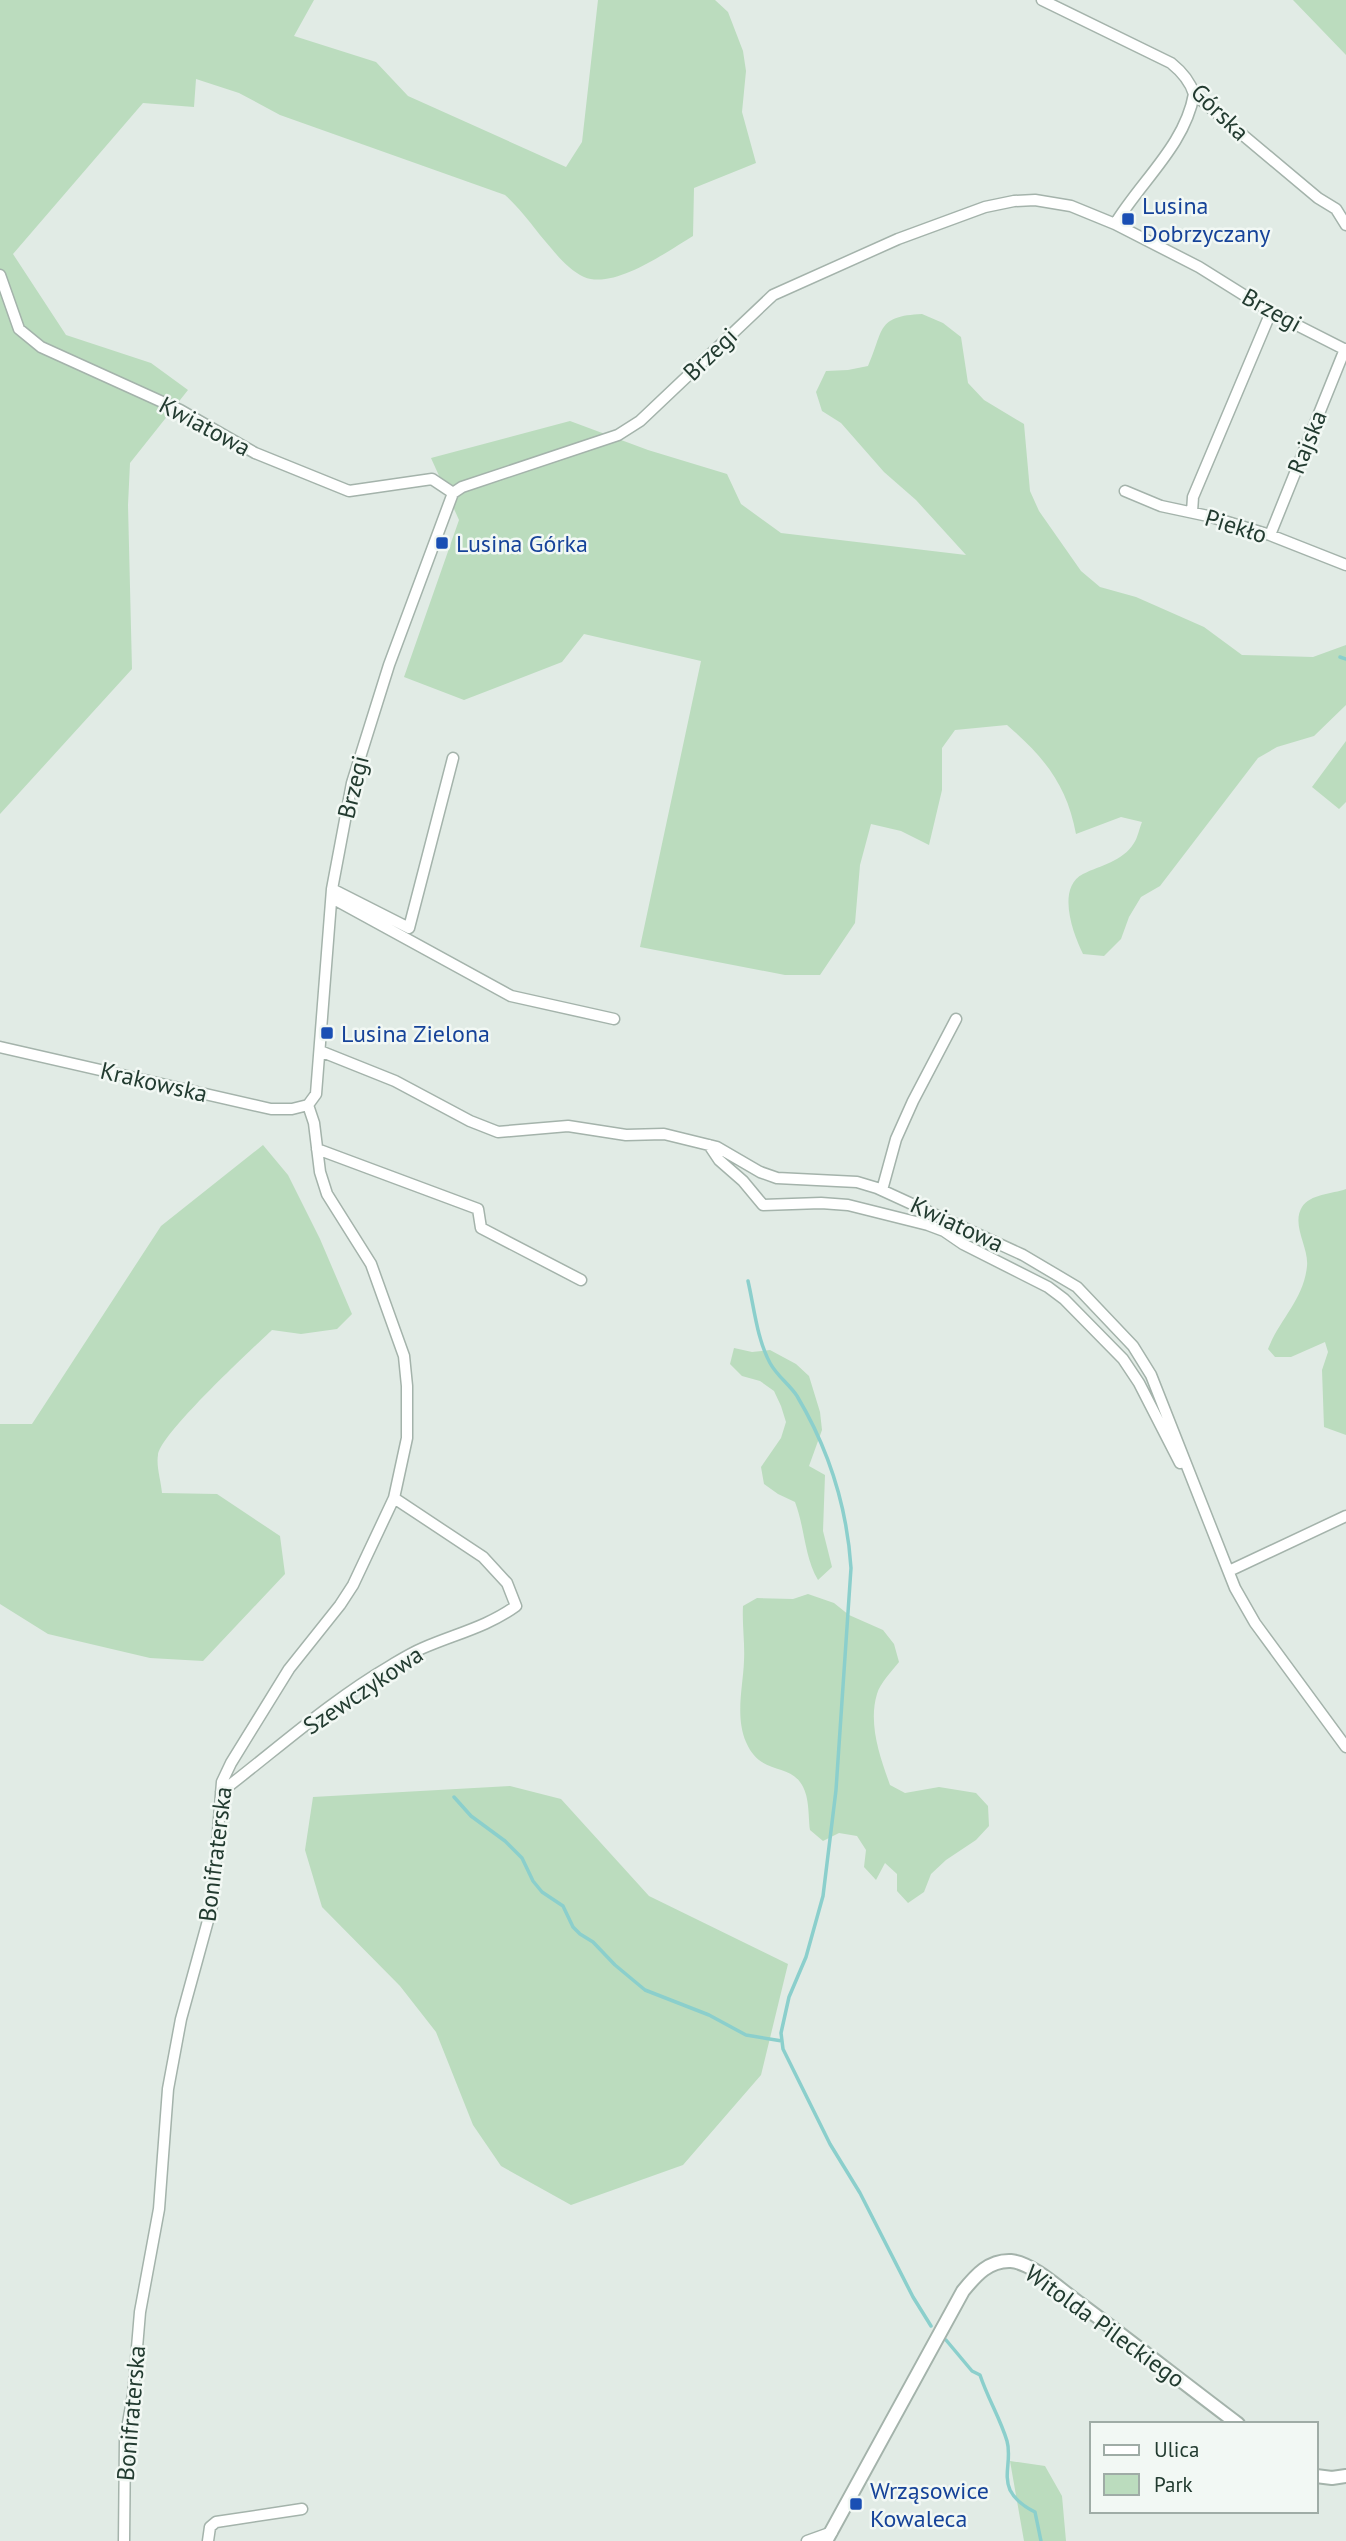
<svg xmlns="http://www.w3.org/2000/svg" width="1346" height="2541" viewBox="0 0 1346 2541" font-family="'PT Sans',sans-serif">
	<rect width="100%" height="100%" fill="#e1ebe5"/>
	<path fill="#bbdcbe" d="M0,0H314L294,36L376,62L408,96L566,167L582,142L598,0H715L728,12L743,51L746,71L742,112L756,163L694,188L693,236C668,251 614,290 584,277C571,271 560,259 551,248C535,230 523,211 505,195L280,115L239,93L196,79L194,107L143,103L13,254L66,335L151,363L188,390L130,463L128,505L132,669L0,814Z
		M1293,0H1346V55Z
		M922,314L943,323L961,337L968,383L984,400L1024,424L1030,491L1039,511L1081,571L1100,587L1136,597L1204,627L1242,655L1313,657L1346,645V705L1314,736L1277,747L1258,758L1160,886L1141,897L1129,917L1121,939L1104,956L1083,954C1073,934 1056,888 1083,874C1101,865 1122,862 1134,843C1138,837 1139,829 1142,822L1121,817L1076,834C1067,785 1044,757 1007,725L955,730L942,748V790L929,845L901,831L871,824L860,865L855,923L820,975H785L640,947L701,661L584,634L562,662L464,700L404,677L459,520L431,458L570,421L648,450L727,474L741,504L781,533L966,555L916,500L884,472L841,423L822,411L816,392L826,371L848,370L868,366C884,330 876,316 922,314Z
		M1346,741V802L1339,809L1312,787Z
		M263,1145L288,1175L320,1239L352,1314L337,1329L301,1334L272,1330C253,1348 160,1434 158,1455C156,1466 161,1481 162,1493L217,1494L280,1536L285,1574L203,1661L150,1658L48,1634L0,1604V1424H32L161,1226Z
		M1346,1189V1435L1324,1427L1322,1370L1328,1352L1325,1342L1291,1357H1275L1268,1349C1279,1320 1304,1299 1307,1266C1309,1247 1291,1225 1302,1207C1310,1194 1332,1194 1346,1189Z
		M734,1348L752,1352L770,1350L796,1364L809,1376L820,1412L822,1430L809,1466L825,1475L823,1531L832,1567L818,1580C804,1556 805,1528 795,1502L778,1494L764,1484L761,1467L781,1438L786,1422L781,1406L774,1391L760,1381L742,1376L730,1364Z
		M808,1594L834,1603L849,1615L883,1630L894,1644L899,1662C892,1671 880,1683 877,1694C868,1724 880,1757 890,1785L905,1793L939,1787L976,1793L988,1806L989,1826L976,1840L946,1860L931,1874L924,1892L908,1903L897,1891V1874L885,1863L876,1880L864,1867L866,1850L857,1836L839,1833L823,1841L810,1830C808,1815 810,1795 800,1782C786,1763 760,1775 746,1742C735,1716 743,1687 744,1661C745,1643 742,1625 743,1606L757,1598L793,1599Z
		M510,1786L561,1799L649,1896L788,1964L761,2075L683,2165L571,2205L501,2166L473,2125L436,2032L400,1986L322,1907L305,1850L313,1797Z
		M1010,2461L1045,2466L1062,2496L1066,2541H1024Z"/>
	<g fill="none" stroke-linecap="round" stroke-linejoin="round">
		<path stroke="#8bcfcc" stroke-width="3.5" d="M1340,657L1346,659
			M748,1281C754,1307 757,1339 770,1363C777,1376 789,1384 797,1396C828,1448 847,1507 851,1568L836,1790L823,1896L806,1957L789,1997L781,2033L783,2049L830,2144L860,2193L913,2297L931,2326
			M454,1797L471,1816L505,1841L522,1858L533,1881L542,1892L563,1906L573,1927L580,1934L593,1942L615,1965L645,1990L709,2015L746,2035L782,2041
			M946,2340L972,2371L980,2375C988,2399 1000,2418 1007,2441C1012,2458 1003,2474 1010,2490C1015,2500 1025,2507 1035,2512L1041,2541"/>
		<defs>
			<path id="minor" d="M1042,0L1171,63C1181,71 1190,81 1194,94L1318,198L1336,209L1346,225
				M1115,224C1141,181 1185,145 1194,94
				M0,275L19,329L41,347L180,410L255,453L349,491L432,479L453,493
				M1125,491L1161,506L1208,516L1270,535L1346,565
				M1192,512L1193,497L1271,312
				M1270,535L1345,349
				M332,889L409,928L453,758
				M332,898L511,996L614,1019
				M0,1047L271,1109H292L308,1105
				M320,1051L395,1081L470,1121L498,1132L568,1126L626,1135L664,1134L717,1147L760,1172L777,1178L857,1182L877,1188L1023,1255L1077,1287L1133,1346L1151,1375L1235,1588L1255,1623L1346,1747
				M308,1105L316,1094L332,889L352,783L389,665L453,493L462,487L618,435L640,421L773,295L898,239L985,207L1014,201L1035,200L1071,206L1115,224L1199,267L1271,312L1346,350
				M709,1145L719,1160L743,1181L763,1205L821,1203L848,1205L928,1225L944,1231L963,1244L1048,1287L1064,1299L1123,1359L1139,1383L1180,1463
				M317,1149L478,1209L481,1228L581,1280
				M882,1190L896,1139L913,1101L956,1019
				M1229,1571L1346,1516
				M221,1792C276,1750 330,1701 390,1666C400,1660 411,1653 423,1648C455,1634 487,1627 516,1606L507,1583L483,1557L394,1498
				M124,2541L125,2440L133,2395L140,2312L159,2209L168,2089L181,2019L212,1906L222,1782L231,1763L289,1669L340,1605L353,1585L394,1498L407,1438V1386L404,1356L371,1264L327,1194L320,1172L314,1123L308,1105
				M208,2541L210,2527L216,2522L302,2509
				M807,2541L832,2532"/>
			<path id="tertiary" d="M1316,2476L1332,2478L1346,2476
				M826,2541L963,2291C976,2275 989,2260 1011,2261C1033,2263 1062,2291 1079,2303C1133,2343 1185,2384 1238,2424"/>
		</defs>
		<use href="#minor" stroke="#a4b3ab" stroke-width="13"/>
		<use href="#tertiary" stroke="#a4b3ab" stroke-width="16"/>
		<use href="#minor" stroke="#fff" stroke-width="10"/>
		<use href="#tertiary" stroke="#fff" stroke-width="12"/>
	</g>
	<g fill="#1a4fb4" stroke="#f2f8f4" stroke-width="2.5">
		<rect x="1121" y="212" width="14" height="14" rx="3.5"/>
		<rect x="435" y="536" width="14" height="14" rx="3.5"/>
		<rect x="320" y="1026" width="14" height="14" rx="3.5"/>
		<rect x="849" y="2497" width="14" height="14" rx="3.5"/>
	</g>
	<g text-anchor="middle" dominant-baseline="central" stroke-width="5" stroke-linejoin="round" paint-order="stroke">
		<g font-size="24" fill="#223b30" stroke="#f2f8f4">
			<text transform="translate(1220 112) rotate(44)">Górska</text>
			<text transform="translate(1272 310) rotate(29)">Brzegi</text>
			<text transform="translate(710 354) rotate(-44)">Brzegi</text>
			<text transform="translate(205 426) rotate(28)">Kwiatowa</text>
			<text transform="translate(1307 442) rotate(-68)">Rajska</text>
			<text transform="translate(1236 526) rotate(17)">Piekło</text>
			<text transform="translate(353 787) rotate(-76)">Brzegi</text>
			<text transform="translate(154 1082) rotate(13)">Krakowska</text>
			<text transform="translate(957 1224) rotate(25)">Kwiatowa</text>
			<text transform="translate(363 1690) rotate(-34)">Szewczykowa</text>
			<text transform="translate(215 1854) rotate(-83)">Bonifraterska</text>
			<text transform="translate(1105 2326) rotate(36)">Witolda Pileckiego</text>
			<text transform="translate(131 2413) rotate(-85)">Bonifraterska</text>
		</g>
		<g font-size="24" fill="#164399" stroke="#f2f8f4" text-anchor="start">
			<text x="1142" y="205">Lusina<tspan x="1142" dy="28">Dobrzyczany</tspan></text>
			<text x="456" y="543">Lusina Górka</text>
			<text x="341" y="1033">Lusina Zielona</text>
			<text x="870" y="2490">Wrząsowice<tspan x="870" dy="28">Kowaleca</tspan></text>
		</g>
	</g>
	<rect x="1090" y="2422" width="228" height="91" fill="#f2f8f4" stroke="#9faca6" stroke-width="2"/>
	<rect x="1104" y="2445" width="35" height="10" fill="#ffffff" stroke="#9faca6" stroke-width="2"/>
	<text x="1154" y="2457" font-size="21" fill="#223b30">Ulica</text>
	<rect x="1104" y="2474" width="35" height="21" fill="#bbdcbe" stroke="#9faca6" stroke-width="2"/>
	<text x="1154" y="2492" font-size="21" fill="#223b30">Park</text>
</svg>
